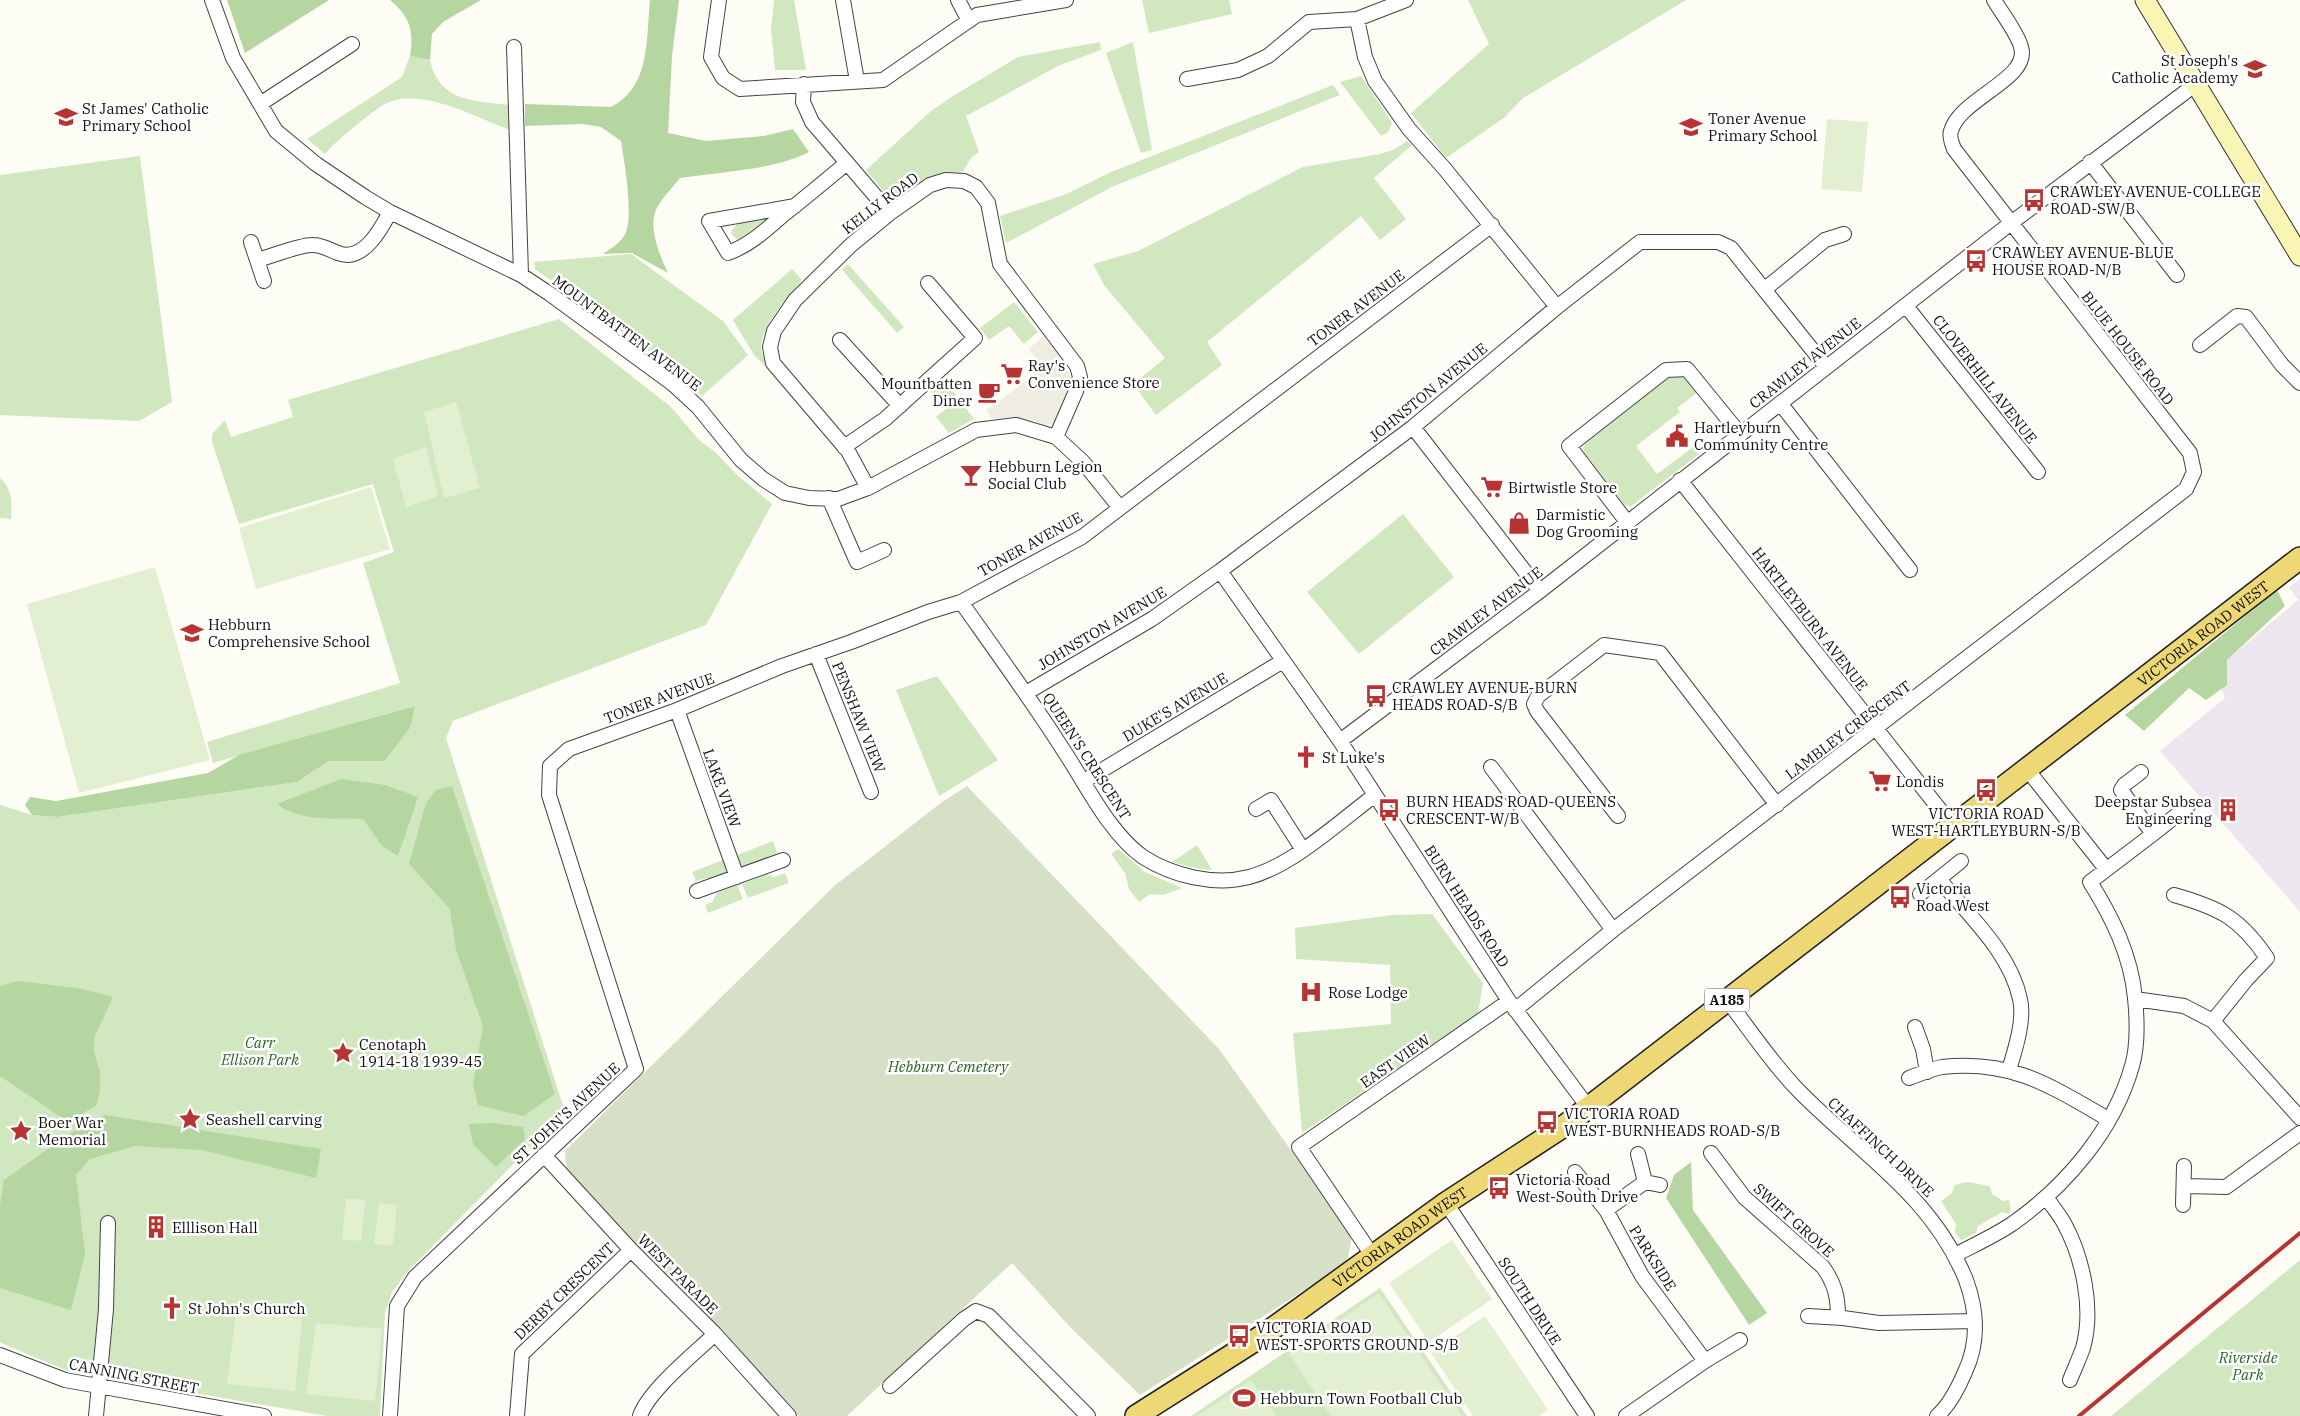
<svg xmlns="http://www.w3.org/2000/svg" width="2300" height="1416" viewBox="0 0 2300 1416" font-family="'IBM Plex Serif',serif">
	<rect width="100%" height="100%" fill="#fefdf5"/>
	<path fill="#ede6ee" d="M2300,579V912L2160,751L2225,698L2215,670L2298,600L2289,587Z"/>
	<path fill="#d1e7c0" d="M774,0H794L806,70H775L771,30Z
		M1142,0H1229L1232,14L1149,33Z
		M1468,0H1686L1523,98L1505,117L1446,158L1411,113L1489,44Z
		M1100,42L1101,50L1058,66L966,116L979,152L971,158L963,172L935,175L896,200L889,198L866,170L931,111L953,96L1018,57Z
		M1133,42L1152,150L1141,153L1106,53Z
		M410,56L430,60C439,102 474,101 510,105L512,131C477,118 423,87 387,103C377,108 368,116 359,123C347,133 335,142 325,154L307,139L402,77Z
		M1361,76L1392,123L1388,132L1381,136L1340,82Z
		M1333,85L1340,95L1114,186L1006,243L1000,216L1064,195L1111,172Z
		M1407,141L1412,145L1374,178L1406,219L1380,240L1361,216L1207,342L1222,365L1156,415L1133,384L1165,358L1104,285L1093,264L1138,251L1303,167L1380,154L1395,149Z
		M140,156L172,402L139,421L0,415V175Z
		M770,217L739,241L731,234C735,217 756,219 770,217Z
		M631,254L723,321L748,355L702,396L655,356L535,269L534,262Z
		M848,264L904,327L897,333L842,270Z
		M792,269L802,280C789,296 762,325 761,347C761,353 766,363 768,369L754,355L733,320Z
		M1014,302L1038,332L1024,344L1009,326L989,340L980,328Z
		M559,319L671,407L699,440L714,451L736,474L772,504L706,625L453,721L446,738L563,1106L537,1140L407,1272L392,1292L385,1313L380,1416H327L68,1371L8,1346L0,1342V805L32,815L57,817L297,782L329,761H385L410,728L414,706L213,763L207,742L400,683L363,563L394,552L373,484L239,524L212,442V434L225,420L231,437L293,417L288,400Z
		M1684,375L1698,392L1677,408L1680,412L1636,446L1657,474L1693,447L1699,454L1630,507L1624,504L1583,451L1585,444L1669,377Z
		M943,381L947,383L974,419L949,433L936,417L947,408L929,390Z
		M0,478C13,490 12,502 11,519L0,518Z
		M1403,514L1454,577L1359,654L1307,592Z
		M937,676L998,760L939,796L896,690Z
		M773,841L777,853L769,856L761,865L745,868L739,863L737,855Z
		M1197,845L1212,870L1200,869L1172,862Z
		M1118,849L1145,872L1182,888L1163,895L1150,894L1139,902L1129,889L1125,873L1111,854Z
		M725,859L729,866L723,877L714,881L708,878L696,881L692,872Z
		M785,873L789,883L748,898L742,884L767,874L774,877Z
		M737,885L743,899L708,913L705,905L712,902L717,893Z
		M1432,914L1483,983L1478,1014L1302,1133L1293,1033L1391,1024L1390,965L1296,959L1295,928L1392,915Z
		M1967,1182L1990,1186L1992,1194L2003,1201L2009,1200L2011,1211L2009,1214L2002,1212L1978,1226L1976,1233L1961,1240L1955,1233L1956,1224L1941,1201L1951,1194L1955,1185Z
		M2300,1260V1416H2111Z
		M1380,1288L1467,1416H1191Z"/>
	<path fill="#b5d6a0" d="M227,0H329L245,53Z
		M390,0H481L443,22L432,34L430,60L410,56C414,30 410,17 390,0Z
		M650,0H679L672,56L668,133L706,141L764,136L793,129L809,152C775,170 719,172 680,178C673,187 664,196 658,206C646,224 660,256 668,273L632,253L603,254C610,249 620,243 624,236C635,220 624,161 621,141L601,127L583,124L525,126V104L611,107C651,87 646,38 650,0Z
		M2277,590L2285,606L2227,660V685L2206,700L2189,688L2144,731L2125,715Z
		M415,706L410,728L385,761H329L297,782L57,817L32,815L25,805L30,797L56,801L208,773L239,755Z
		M341,779L385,785L418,797L398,856L382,846L363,819C335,818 300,822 277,804Z
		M452,786L555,1094L524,1116L478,1105L473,1084L483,1026L456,950L450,909L409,864L426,803L436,790Z
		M19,981L83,989L113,997L94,1038V1052L100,1072V1091L97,1105L68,1122L0,1076V986Z
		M105,1115L321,1149L316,1178L202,1150L135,1146L90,1159L76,1175L85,1254L71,1310L0,1288V1206L4,1180L71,1133Z
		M492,1123L523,1127L525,1139L496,1167L473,1144L469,1124Z
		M1691,1162L1693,1210L1767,1313L1749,1325L1666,1198L1674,1175Z"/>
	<path fill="#d6e0c6" d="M967,786L1219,1049L1352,1236L1347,1263L1140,1395L1070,1327L1012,1263L847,1416H799L567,1173L565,1151L833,887L942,802Z"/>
	<path fill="#e2efd1" d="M1827,119L1868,122L1862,192L1821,189Z
		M456,402L480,488L444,498L424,412Z
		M426,447L438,496L406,507L393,459Z
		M371,487L390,549L256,589L239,528Z
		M155,567L210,760L79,793L27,604Z
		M346,1198L365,1200L361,1241L342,1239Z
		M379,1203L397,1205L393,1246L374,1244Z
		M1452,1240L1492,1299L1429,1342L1389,1283Z
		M1379,1293L1462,1416H1331L1289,1354Z
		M236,1313L302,1319L295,1391L227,1384Z
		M1485,1316L1548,1410L1539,1416H1473L1431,1353Z
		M316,1323L382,1329L375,1401L306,1394Z
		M1251,1380L1276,1416H1198Z"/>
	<path fill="#efede2" d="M1043,336L1063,360L1071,378L1057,419L1052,424L1045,425L1034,421L1012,417L992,419L986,410L1043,369L1029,349Z"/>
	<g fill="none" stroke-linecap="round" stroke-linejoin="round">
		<defs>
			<path id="street" d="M212,0L233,58L276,131L316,164L365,197L390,212L521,275L550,294L673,384L698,407L741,460L763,479L785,493L809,498L838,499L868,488L976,430L1016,425L1056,437L1083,462L1120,508
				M719,0L711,57L723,78L740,89L883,80L977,15L1066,0
				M843,0L857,81
				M958,0L969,21
				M1357,19L1365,57L1375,81L1409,129L1444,168L1557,307
				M514,47L521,275
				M1187,79L1238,70L1268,56L1309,22L1357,19L1406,0
				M804,84L803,102L812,122L890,213
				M260,104L352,44
				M2090,162L2177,275
				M795,206L709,221L728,253C750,245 766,230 783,215C805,198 826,180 847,163
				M251,242L257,260
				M264,281L257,260C270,257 301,244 313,245C322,245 330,250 338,253C363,263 381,229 390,212
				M1765,289L1825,240L1844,234
				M1906,306L2038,472
				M840,340L900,406
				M2200,345L2237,316L2246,317L2282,365L2300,383
				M1780,403L1910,570
				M1413,427L1540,591
				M844,447L885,419L975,338L928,283
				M1680,480L1952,825
				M868,488L848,451L773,363L770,347L774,331L795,300L851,245L890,213L930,185L946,180L964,181L976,187L988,203L1000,264L1077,366L1080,377L1076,391L1056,437
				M829,498L857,562L884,550
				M1627,522L1569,446L1666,370L1687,369L1740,434
				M1220,571L1340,741L1509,1001L1588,1107
				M961,602C995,650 1030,698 1062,748C1085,782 1109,833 1143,857C1173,876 1214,886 1249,877C1292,866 1339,822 1375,795
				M816,654L871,792
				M1026,693L1152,619L1220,571L1413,427L1557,307L1640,242H1718L1731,248L1826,367
				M677,710L737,877
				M1340,741L1540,591L2011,223L2196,84
				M1491,767L1613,930
				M2026,768L2106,869
				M1084,781L1283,661
				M1256,809L1271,800L1303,850
				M1618,816L1537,711L1534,704L1538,696L1604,645L1660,653L1777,805
				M2153,834L2188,806
				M1939,879C1968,915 2010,952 2020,999C2025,1020 2015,1050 2009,1070
				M697,891L783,860
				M1920,894L1961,861
				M2174,895C2220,908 2240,918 2267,958L2246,980L2213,1021
				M2135,999L2184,1006L2213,1021L2300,1118
				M1727,1000C1750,1030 1771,1062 1797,1089C1858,1152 1932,1195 1966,1280C1977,1310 1979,1342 1965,1372C1959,1386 1950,1405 1937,1416
				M1515,1010L1613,930L2186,489L2194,472L2190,453L1954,149C1952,144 1949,136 1951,131C1960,98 2031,79 2021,47C2018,34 2001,12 1994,0
				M1915,1027L1923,1049L1927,1072
				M1909,1078C1920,1074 1931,1069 1942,1067C2011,1059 2051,1086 2108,1119
				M1711,1153L1744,1197L1823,1267C1835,1284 1838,1297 1838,1317
				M1638,1154L1645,1182L1660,1185
				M544,1155L631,1250L715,1334L789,1416
				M1575,1172L1606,1210L1642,1276L1705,1361
				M2185,1186L2226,1187L2300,1133
				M2046,1197C2052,1206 2059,1214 2064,1223C2083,1258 2094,1309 2083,1348C2079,1359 2074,1370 2070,1380
				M1446,1203L1587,1416
				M2183,1205L2184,1166
				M1606,1210L1645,1182
				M1372,1255L1299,1147L1509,1001
				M1955,1255C1974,1245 1994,1236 2012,1224C2066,1186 2114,1130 2132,1066C2138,1046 2137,1018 2135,998C2131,955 2112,917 2090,882L2153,834L2121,790L2124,785L2141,772
				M1808,1316L1843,1318L1879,1323L1975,1321
				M0,1355L65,1380L264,1416
				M890,1386L964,1319L976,1311L989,1316L1088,1416
				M96,1416L106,1309L108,1223
				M390,1416L397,1306L415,1277L636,1069L549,795L550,766L569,749L677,710L782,666L851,642L928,612L961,602L1082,537L1492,225
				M517,1416L522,1354L631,1250
				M640,1416C648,1391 695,1353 715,1334
				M1626,1416L1705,1361L1740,1340"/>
			<path id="secondary" d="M2145,0L2300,256"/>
			<g id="primary">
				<path id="s1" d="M1136,1416L1265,1334L1446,1203L1567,1124L2300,558"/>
			</g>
		</defs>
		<use href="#street" stroke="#434343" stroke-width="16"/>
		<use href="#secondary" stroke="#323232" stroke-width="21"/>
		<use href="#primary" stroke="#212121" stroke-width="24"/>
		<use href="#street" stroke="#fff" stroke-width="14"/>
		<use href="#secondary" stroke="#f8f5b5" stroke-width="19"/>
		<use href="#primary" stroke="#edd875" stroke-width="21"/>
		<path stroke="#b63533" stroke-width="4" d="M2079,1416L2300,1233"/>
	</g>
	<defs>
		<symbol id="school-bare" viewBox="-9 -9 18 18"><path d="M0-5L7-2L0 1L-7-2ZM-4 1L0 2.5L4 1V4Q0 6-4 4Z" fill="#b63533" stroke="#fff" stroke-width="2.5" paint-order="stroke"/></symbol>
		<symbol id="bus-bare" viewBox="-9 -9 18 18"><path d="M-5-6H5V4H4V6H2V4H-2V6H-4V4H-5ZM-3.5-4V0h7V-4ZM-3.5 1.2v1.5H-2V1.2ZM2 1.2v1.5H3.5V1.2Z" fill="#b63533" stroke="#fff" stroke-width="2.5" paint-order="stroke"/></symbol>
		<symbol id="supermarket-bare" viewBox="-9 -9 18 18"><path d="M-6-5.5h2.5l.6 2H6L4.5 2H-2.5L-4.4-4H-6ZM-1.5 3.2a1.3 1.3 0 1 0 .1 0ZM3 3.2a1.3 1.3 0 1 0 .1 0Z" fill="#b63533" stroke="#fff" stroke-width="2.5" paint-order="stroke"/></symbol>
		<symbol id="cafe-bare" viewBox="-9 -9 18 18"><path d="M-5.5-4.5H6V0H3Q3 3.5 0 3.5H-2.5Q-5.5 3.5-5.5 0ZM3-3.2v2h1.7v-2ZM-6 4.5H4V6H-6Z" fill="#b63533" stroke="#fff" stroke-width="2.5" paint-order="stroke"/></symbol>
		<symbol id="civic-bare" viewBox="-9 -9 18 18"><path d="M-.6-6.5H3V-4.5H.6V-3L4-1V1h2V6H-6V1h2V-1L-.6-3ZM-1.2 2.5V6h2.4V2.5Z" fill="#b63533" stroke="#fff" stroke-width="2.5" paint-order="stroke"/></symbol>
		<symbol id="bar-bare" viewBox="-9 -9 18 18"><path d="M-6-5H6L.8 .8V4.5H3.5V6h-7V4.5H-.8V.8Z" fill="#b63533" stroke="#fff" stroke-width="2.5" paint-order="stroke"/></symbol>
		<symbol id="shop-bare" viewBox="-9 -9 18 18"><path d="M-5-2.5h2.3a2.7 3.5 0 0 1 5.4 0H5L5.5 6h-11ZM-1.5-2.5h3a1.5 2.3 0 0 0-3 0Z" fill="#b63533" stroke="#fff" stroke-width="2.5" paint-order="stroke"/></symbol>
		<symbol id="church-bare" viewBox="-9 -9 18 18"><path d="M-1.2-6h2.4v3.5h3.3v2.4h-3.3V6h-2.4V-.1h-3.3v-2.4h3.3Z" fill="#b63533" stroke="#fff" stroke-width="2.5" paint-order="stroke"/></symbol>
		<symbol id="building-bare" viewBox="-9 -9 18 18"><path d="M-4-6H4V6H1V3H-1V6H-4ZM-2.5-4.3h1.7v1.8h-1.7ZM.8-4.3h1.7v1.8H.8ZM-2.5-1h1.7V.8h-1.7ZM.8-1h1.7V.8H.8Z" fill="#b63533" stroke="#fff" stroke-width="2.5" paint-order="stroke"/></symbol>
		<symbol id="hospital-bare" viewBox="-9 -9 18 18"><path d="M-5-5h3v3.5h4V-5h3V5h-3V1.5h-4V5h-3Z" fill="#b63533" stroke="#fff" stroke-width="2.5" paint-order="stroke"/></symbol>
		<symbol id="sight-bare" viewBox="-9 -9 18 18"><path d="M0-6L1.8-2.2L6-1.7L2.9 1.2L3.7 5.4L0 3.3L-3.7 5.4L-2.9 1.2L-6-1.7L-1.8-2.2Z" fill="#b63533" stroke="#fff" stroke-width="2.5" paint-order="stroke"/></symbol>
		<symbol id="stadium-bare" viewBox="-9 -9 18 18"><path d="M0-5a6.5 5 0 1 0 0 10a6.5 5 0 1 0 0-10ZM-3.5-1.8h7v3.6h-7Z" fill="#b63533" stroke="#fff" stroke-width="2.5" paint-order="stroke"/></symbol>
	</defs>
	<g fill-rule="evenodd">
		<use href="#school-bare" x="2239" y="53" width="32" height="32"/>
		<use href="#school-bare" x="50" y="101" width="32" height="32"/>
		<use href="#school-bare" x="1675" y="111" width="32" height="32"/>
		<use href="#bus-bare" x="2018" y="184" width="32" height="32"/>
		<use href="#bus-bare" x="1960" y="245" width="32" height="32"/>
		<use href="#supermarket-bare" x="996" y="358" width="32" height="32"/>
		<use href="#cafe-bare" x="973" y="376" width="32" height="32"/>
		<use href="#civic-bare" x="1661" y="420" width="32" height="32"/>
		<use href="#bar-bare" x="955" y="459" width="32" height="32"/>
		<use href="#supermarket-bare" x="1476" y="471" width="32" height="32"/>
		<use href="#shop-bare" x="1503" y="507" width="32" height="32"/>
		<use href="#school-bare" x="176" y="617" width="32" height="32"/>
		<use href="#bus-bare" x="1360" y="680" width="32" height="32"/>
		<use href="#church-bare" x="1290" y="741" width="32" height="32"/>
		<use href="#supermarket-bare" x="1864" y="765" width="32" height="32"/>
		<use href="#bus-bare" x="1970" y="774" width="32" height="32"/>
		<use href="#bus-bare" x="1373" y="794" width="32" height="32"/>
		<use href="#building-bare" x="2212" y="794" width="32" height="32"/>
		<use href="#bus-bare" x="1884" y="881" width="32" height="32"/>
		<use href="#hospital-bare" x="1295" y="976" width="32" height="32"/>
		<use href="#sight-bare" x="327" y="1037" width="32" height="32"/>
		<use href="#sight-bare" x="174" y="1103" width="32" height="32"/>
		<use href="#bus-bare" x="1531" y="1106" width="32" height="32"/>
		<use href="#sight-bare" x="5" y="1115" width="32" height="32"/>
		<use href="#bus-bare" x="1483" y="1172" width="32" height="32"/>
		<use href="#building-bare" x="140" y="1211" width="32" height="32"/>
		<use href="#church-bare" x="156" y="1292" width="32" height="32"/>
		<use href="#bus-bare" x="1223" y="1320" width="32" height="32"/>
		<use href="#stadium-bare" x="1228" y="1382" width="32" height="32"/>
	</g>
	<g text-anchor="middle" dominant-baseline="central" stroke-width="5" stroke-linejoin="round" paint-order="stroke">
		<rect fill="#fff" stroke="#585858" stroke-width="1" x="1704.5" y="988.5" width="45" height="23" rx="4"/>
		<g font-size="14" font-weight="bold" fill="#101010">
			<text x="1727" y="1000">A185</text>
		</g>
		<g font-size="15" fill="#101010" stroke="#fff" text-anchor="start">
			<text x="2238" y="60" text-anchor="end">St Joseph's<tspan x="2238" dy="17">Catholic Academy</tspan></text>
			<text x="82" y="108">St James' Catholic<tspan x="82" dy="17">Primary School</tspan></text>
			<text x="1708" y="118">Toner Avenue<tspan x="1708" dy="17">Primary School</tspan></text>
			<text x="2050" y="191">CRAWLEY AVENUE-COLLEGE<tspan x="2050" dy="17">ROAD-SW/B</tspan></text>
			<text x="1992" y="252">CRAWLEY AVENUE-BLUE<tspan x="1992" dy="17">HOUSE ROAD-N/B</tspan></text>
			<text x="1028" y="365">Ray's<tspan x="1028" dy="17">Convenience Store</tspan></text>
			<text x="972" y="383" text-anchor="end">Mountbatten<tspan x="972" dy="17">Diner</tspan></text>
			<text x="1694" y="427">Hartleyburn<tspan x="1694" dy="17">Community Centre</tspan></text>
			<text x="988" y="466">Hebburn Legion<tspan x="988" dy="17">Social Club</tspan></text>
			<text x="1508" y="487">Birtwistle Store</text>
			<text x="1536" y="514">Darmistic<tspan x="1536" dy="17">Dog Grooming</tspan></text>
			<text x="208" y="624">Hebburn<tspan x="208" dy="17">Comprehensive School</tspan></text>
			<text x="1392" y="687">CRAWLEY AVENUE-BURN<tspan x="1392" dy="17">HEADS ROAD-S/B</tspan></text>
			<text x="1322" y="757">St Luke's</text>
			<text x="1896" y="781">Londis</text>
			<text x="1406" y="801">BURN HEADS ROAD-QUEENS<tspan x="1406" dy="17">CRESCENT-W/B</tspan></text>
			<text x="2212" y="801" text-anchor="end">Deepstar Subsea<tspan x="2212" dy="17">Engineering</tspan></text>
			<text x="1986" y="813" text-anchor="middle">VICTORIA ROAD<tspan x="1986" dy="17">WEST-HARTLEYBURN-S/B</tspan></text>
			<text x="1916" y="888">Victoria<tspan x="1916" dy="17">Road West</tspan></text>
			<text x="1328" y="992">Rose Lodge</text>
			<text x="359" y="1044">Cenotaph<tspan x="359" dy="17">1914-18 1939-45</tspan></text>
			<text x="1564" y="1113">VICTORIA ROAD<tspan x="1564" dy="17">WEST-BURNHEADS ROAD-S/B</tspan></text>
			<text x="206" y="1119">Seashell carving</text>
			<text x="38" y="1122">Boer War<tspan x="38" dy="17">Memorial</tspan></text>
			<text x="1516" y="1179">Victoria Road<tspan x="1516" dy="17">West-South Drive</tspan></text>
			<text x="172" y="1227">Elllison Hall</text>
			<text x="188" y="1308">St John's Church</text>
			<text x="1256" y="1327">VICTORIA ROAD<tspan x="1256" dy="17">WEST-SPORTS GROUND-S/B</tspan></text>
			<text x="1260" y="1398">Hebburn Town Football Club</text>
		</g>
		<g font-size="15" fill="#101010" stroke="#fff">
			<text transform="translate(880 203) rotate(-37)">KELLY ROAD</text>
			<text transform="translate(1356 308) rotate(-37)">TONER AVENUE</text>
			<text transform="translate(627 333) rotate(37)">MOUNTBATTEN AVENUE</text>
			<text transform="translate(2128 348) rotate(52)">BLUE HOUSE ROAD</text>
			<text transform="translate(1805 363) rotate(-38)">CRAWLEY AVENUE</text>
			<text transform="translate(1985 379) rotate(52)">CLOVERHILL AVENUE</text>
			<text transform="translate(1428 392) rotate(-39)">JOHNSTON AVENUE</text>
			<text transform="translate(1030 544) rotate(-29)">TONER AVENUE</text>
			<text transform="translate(1486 611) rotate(-37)">CRAWLEY AVENUE</text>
			<text transform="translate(1810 619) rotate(52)">HARTLEYBURN AVENUE</text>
			<text transform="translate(1102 628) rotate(-31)">JOHNSTON AVENUE</text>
			<text stroke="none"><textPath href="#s1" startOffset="1324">VICTORIA ROAD WEST</textPath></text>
			<text transform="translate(659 698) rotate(-21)">TONER AVENUE</text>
			<text transform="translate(1175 707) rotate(-31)">DUKE'S AVENUE</text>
			<text transform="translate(859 717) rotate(68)">PENSHAW VIEW</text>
			<text transform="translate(1848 730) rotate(-37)">LAMBLEY CRESCENT</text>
			<text transform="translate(1087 756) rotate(57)">QUEEN'S CRESCENT</text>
			<text transform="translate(722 788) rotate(70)">LAKE VIEW</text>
			<text transform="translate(1467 906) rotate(57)">BURN HEADS ROAD</text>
			<text transform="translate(1395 1061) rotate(-35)">EAST VIEW</text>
			<text transform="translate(566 1113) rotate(-43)">ST JOHN'S AVENUE</text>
			<text transform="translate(1881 1147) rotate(43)">CHAFFINCH DRIVE</text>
			<text transform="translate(1794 1220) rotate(42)">SWIFT GROVE</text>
			<text stroke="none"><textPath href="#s1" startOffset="319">VICTORIA ROAD WEST</textPath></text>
			<text transform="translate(1653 1258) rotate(58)">PARKSIDE</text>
			<text transform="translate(678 1274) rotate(45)">WEST PARADE</text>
			<text transform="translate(564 1291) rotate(-44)">DERBY CRESCENT</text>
			<text transform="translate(1530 1301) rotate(57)">SOUTH DRIVE</text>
			<text transform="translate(134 1376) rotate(11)">CANNING STREET</text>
		</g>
		<g font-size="15" font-style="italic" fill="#2e6425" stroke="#fff">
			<text x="260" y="1042">Carr<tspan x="260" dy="17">Ellison Park</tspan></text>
			<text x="948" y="1066">Hebburn Cemetery</text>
			<text x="2248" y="1357">Riverside<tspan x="2248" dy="17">Park</tspan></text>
		</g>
	</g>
</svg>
